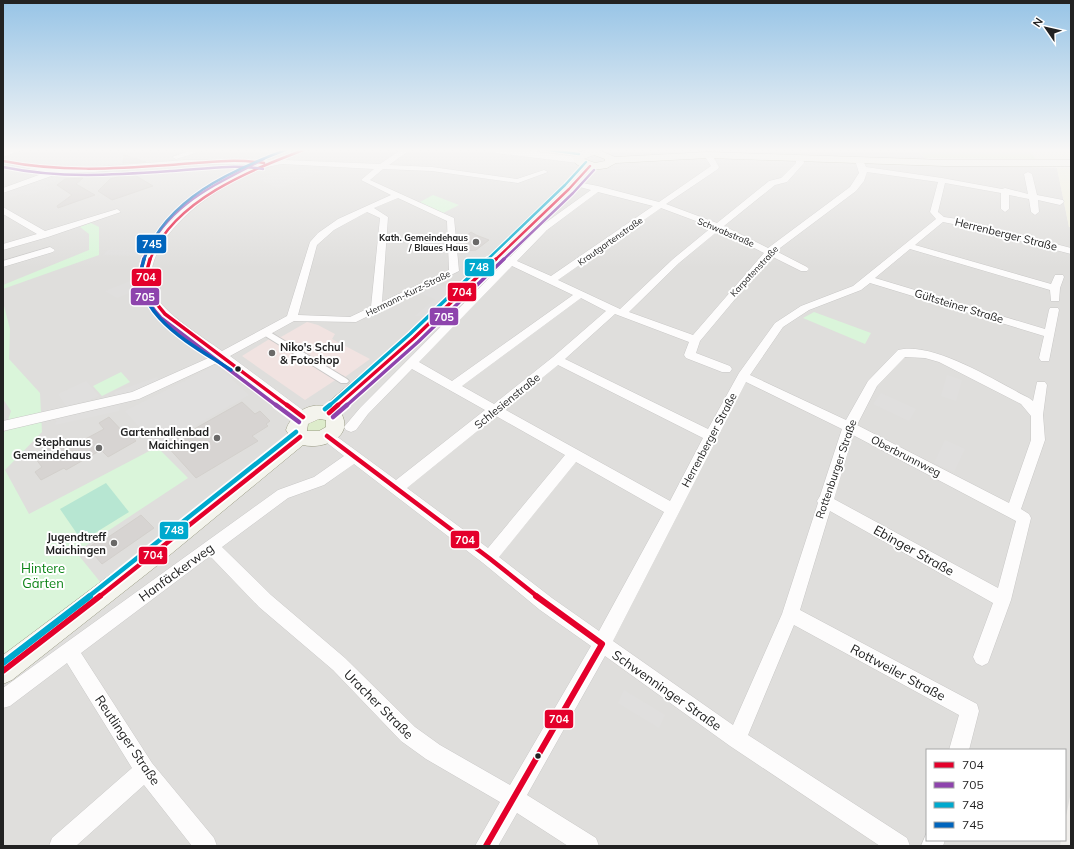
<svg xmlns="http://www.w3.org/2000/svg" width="1074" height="849" viewBox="0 0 1074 849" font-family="Mulish,sans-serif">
	<rect width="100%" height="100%" fill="#f0eeeb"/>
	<path fill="#dfdedc" d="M3,149H916L925,158L942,164L1057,168L1069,227H1071V792L1065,821V750H927V840H1061L1060,846H3Z"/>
	<path fill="#f1e3e1" d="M307,322L318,325L335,334L332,339L370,359L345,377L343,375L305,400L242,356L276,335L281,337Z"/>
	<path fill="#efefdf" d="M1027,149H1071V158L1036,159Z
		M1057,168H1071V227H1069Z"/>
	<path fill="#ddeccb" d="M916,149H1027L1036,159L925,158Z
		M321,417L327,420V427L320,432H308L306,430V424Z"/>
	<path fill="#daf5da" d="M433,195L459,205L443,213L420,202Z
		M91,223L99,227V255L3,289V285L89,250V234L80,227Z
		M3,302L10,329L9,359L40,393L42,432L5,470L29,514L157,447L188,478L76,552L101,583L3,661V436L11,411L3,399Z
		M814,312L871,333L865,344L803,318Z
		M121,372L130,382L102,396L93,386Z"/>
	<path fill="#b7e6d2" d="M106,483L129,512L82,541L60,509Z"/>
	<path fill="#e0dfde" d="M656,160L666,162L615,174L610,169Z
		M285,169L322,171L279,189L258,179Z
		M52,175L60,180L45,185L50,188L28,196L24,193L3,200V192Z
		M108,250H144V256L103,255Z
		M133,280L137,290L117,298L105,291Z
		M438,284L455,290L424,316H415L435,299L420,293Z
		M216,365L249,395L157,447L125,411Z
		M947,375L962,380L956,401L941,396Z
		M157,377L159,382L116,397L114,392Z
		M86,381L99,396L90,400L66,406L58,394Z
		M881,393L916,409L909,421L873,404Z
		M120,404L119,411L55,425L57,418Z
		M945,440L965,449L954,472L934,463Z
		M624,690L665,715L659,728L618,703Z"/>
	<path fill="#d7d4d2" stroke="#d3d0cc" d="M124,155L146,162L123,163Z
		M122,171H128L153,186L112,200L98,191L110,179L121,176Z
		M83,178L76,184L95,195L58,208L57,206L72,195L57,185L65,179Z
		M471,232L476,235L489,240L476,250L466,251V236Z
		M242,402L255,414L260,411L270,421L266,424L268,426L252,436L258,441L196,478L166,445Z
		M109,417L125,434L128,432L136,441L108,457L101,450L66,470L64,468L41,480L35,472L42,467L35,458L45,453L44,451L58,443L65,450L104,429L99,423Z
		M141,515L154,528L102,564L88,548L105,536L107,538Z"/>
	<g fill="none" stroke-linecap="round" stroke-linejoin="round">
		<defs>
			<path id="pedestrian" d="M265,329L347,379L349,381L347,383H341L262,334V330Z"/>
			<path id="minor" d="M13,149H24L3,157V153Z
				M195,149H208L176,159L172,157Z
				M299,149H310L285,160L380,164L402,149H411L389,165L432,167L517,179L544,170L548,172L518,183L432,171L383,169L370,180L454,218L459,271L356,322L294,321L230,356L308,414L309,417L308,420H298L221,361L139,399L3,431V421L132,392L213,356C191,339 161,322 146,298C126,263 172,216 198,197C217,184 238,174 260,164H185L94,172L60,173L3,193V188L47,172L3,163V159L25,165L71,169L185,160H270ZM283,164L374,169L361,180L391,195L338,219L318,233L310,242L287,316L222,351C204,338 163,313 155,294C130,239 237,168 283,164ZM398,198L447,221L449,270L382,302L388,217L374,208ZM367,212L380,218L371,307L350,317L298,315L317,245L334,230Z
				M705,153H711L719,167L718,169L666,204L717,223L769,181L781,178L796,163V155L803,157L804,163L787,182L775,185L724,226L768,248L850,187L859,173L855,160L859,158H862L866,167L942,178L1002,189L1005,188L1028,194L1024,174L1028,172L1032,174L1037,195L1063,200L1064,202L1060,205L1038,200L1039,212L1035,215L1031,212L1029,199L1009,195V209L1005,212L1001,209V193L945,183L938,212L944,217L964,220L1071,248V254L963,226L943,222L915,245L1051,284L1055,275H1063L1064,277L1060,288L1059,301H1051L1050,290L910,249L875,278L1045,329L1049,310L1050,308H1058L1059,310L1049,361H1041L1039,358L1044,336L870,283L861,290L809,310L783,327L750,375L846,420L868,381L898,350C934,341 997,382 1029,398L1033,401L1037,382H1045L1047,385L1043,415L1045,440L1021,509L1029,514L1031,518L1011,600L988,663L982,666L976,663L973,657L993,603L830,511L800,610L977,704L979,711L969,750H949L959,715L794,625L748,735L907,838L910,846H880L730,746L605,656L527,795L596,838L599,846H568L517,813L498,846H475L500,802L426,759L401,741L333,670L259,607L210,556L81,653L152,763L214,838L217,846H192L144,785L76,846H49L52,838L132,768L67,663L10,706L3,708V688L278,490L314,477L344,456L322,439L320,436L322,433L327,431L332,433L396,480L485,410L412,369L368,414L356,430L351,432L346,430L344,427L360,408L505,262L501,260V256L510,257L541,226L591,190L572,185V181L598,186L659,202L711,166L704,155ZM867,172L938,182L930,212L936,219L853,286L801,306L775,323L739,373L708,429L565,359L615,314L689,342L684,355L686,358L722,372H730L732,369L730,366L696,353L700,341L771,256L801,271H807L809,269L807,267L776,251L856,191L864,181ZM598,192L653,206L551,276L517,261L547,230ZM661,208L712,227L673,259L620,309L558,280ZM719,230L764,253L693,335L629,312L679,263ZM512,266L573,295L452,381L419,362ZM581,298L606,311L553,357L494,404L462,386ZM905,357L925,358L939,362L1021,404L1031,416V440L1009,503L857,425L877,386ZM558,365L703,438L670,501L504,409ZM746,382L842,429L820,496L817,501L818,503L782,614L733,725L613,641ZM496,416L565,455L488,548L407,488ZM853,435L1016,521L998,588L834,499ZM576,462L664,512L599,631L552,598L499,557ZM354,464L483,563L540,610L591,646L510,785L440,745L415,727L345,658L271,595L222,547L288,498L324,485Z
				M3,207L45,231L114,210L117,209L121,212L48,237L3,250V244L37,234L3,214Z
				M50,247L55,250L53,252L3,267V261Z
				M927,832V840H945L943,846H921Z"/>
			<path id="tertiary" d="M484,149H515L578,157L583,160L578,163L488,152Z"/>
			<path id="secondary" d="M591,149L599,150L615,157L708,152L945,160H1071V166H945L708,158L616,163L607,168L593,170L573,192L420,342L341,413C355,437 323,450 303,445L154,568L12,680L3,684V655L138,554L289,435L286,430C291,414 308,403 324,406L408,334L565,186L582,168L575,163L573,158C578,151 583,151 591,149ZM594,155L605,159V161L595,163L584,159ZM319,419L326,420V427L319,431H307L308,424Z"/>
		</defs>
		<use href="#pedestrian" stroke="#c9c8c7" stroke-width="2"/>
		<use href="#minor" stroke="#c9c8c7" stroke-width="1"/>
		<use href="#tertiary" stroke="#c9c8c7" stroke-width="1"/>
		<use href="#secondary" stroke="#999a82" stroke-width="1"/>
		<use href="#pedestrian" fill="#fdfcfc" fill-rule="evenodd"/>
		<use href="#minor" fill="#fdfcfc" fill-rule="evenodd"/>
		<use href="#tertiary" fill="#fdfcfc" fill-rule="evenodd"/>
		<use href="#secondary" fill="#f4f4ed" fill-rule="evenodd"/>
		<defs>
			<path id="bus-1-far3" d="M3,161C59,172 113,169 170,165C201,163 233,158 264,163
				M150,260C173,200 251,170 306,149
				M495,260L569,189L590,166"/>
			<path id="bus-1-far2" d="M150,259C142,282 150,297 165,314L288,406
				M337,406L414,338L496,259"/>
			<path id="bus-1-far1" d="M287,405L303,417
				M329,413L338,405
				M327,436L489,558L538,597
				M99,597L300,437"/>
			<path id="bus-1" d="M536,596L602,644
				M3,671L100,596
				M486,846L602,644"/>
			<path id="bus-2-far2" d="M3,167C60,179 115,175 172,171C203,169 233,164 263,169
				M143,260C167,204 213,186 264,159
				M503,260L573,193L594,170"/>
			<path id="bus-2-far1" d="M144,259C135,283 145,300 161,318L277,406
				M346,406L418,342L504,259"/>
			<path id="bus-2" d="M276,405L299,422
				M333,417L347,405"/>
			<path id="bus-3-far3" d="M541,149L579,154
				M487,260L565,185L586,162"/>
			<path id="bus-3-far2" d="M329,406L410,334L488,259"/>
			<path id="bus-3-far1" d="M325,409L330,405
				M88,597L296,432"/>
			<path id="bus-3" d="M3,663L90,596"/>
			<path id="bus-4-far1" d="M144,260C165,199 232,170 288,149"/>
			<path id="bus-4" d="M144,259C126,313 195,346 231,370"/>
		</defs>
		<use href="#bus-1-far3" stroke="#fff" stroke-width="4.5"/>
		<use href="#bus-1-far2" stroke="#fff" stroke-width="6"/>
		<use href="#bus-1-far1" stroke="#fff" stroke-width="8"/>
		<use href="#bus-1" stroke="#fff" stroke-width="9"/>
		<use href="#bus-2-far2" stroke="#fff" stroke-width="4.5"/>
		<use href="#bus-2-far1" stroke="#fff" stroke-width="6"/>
		<use href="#bus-2" stroke="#fff" stroke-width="8"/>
		<use href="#bus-3-far3" stroke="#fff" stroke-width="4.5"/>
		<use href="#bus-3-far2" stroke="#fff" stroke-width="6"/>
		<use href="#bus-3-far1" stroke="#fff" stroke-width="8"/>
		<use href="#bus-3" stroke="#fff" stroke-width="9"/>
		<use href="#bus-4-far1" stroke="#fff" stroke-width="4.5"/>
		<use href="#bus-4" stroke="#fff" stroke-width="6"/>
		<use href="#bus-1-far3" stroke="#e4002b" stroke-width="2.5"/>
		<use href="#bus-1-far2" stroke="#e4002b" stroke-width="3.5"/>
		<use href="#bus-1-far1" stroke="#e4002b" stroke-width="4.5"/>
		<use href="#bus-1" stroke="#e4002b" stroke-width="6"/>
		<use href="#bus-2-far2" stroke="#8e44ad" stroke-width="2.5"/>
		<use href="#bus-2-far1" stroke="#8e44ad" stroke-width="3.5"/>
		<use href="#bus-2" stroke="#8e44ad" stroke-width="4.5"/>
		<use href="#bus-3-far3" stroke="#00a9ce" stroke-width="2.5"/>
		<use href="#bus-3-far2" stroke="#00a9ce" stroke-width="3.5"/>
		<use href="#bus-3-far1" stroke="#00a9ce" stroke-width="4.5"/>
		<use href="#bus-3" stroke="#00a9ce" stroke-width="6"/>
		<use href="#bus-4-far1" stroke="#0065bd" stroke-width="2.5"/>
		<use href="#bus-4" stroke="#0065bd" stroke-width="3.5"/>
	</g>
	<linearGradient id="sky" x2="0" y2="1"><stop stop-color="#97c4e6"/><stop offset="0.56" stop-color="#f8f7f6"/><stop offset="1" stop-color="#f8f7f6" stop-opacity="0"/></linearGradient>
	<rect width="1074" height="268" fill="url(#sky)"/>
	<g fill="#6a6968" stroke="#fff" stroke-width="1.5">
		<circle cx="476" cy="242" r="4"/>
		<circle cx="272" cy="353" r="4"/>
		<circle cx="217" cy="438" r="4"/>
		<circle cx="99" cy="448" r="4"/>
		<circle cx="114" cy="543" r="4"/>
	</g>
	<g fill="#222" stroke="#fff" stroke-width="1.5">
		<circle cx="238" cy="369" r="3.5"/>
		<circle cx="538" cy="756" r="3.5"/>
	</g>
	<g text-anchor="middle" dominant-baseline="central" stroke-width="4" stroke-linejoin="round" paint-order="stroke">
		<g font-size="9" fill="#222" stroke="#fff">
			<text transform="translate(726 232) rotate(23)">Schwabstraße</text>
			<text transform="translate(610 241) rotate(-35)">Krautgartenstraße</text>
			<text transform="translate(754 271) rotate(-47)">Karpatenstraße</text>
			<text transform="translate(408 293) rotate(-26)">Hermann-Kurz-Straße</text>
		</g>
		<g font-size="9" font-weight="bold" fill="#222" stroke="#fff" text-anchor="end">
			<text x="468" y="237">Kath. Gemeindehaus<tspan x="468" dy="10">/ Blaues Haus</tspan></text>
		</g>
		<g font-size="11" fill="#222" stroke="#fff">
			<text transform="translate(1006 234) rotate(14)">Herrenberger Straße</text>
			<text transform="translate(959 306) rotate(17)">Gültsteiner Straße</text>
			<text transform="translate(507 401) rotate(-39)">Schlesienstraße</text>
			<text transform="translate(709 440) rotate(-62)">Herrenberger Straße</text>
			<text transform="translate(906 456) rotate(27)">Oberbrunnweg</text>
			<text transform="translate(836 469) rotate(-71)">Rottenburger Straße</text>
		</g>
		<g font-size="11" font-weight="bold" fill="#222" stroke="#fff" text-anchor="end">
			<text x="280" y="347" text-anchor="start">Niko's Schul<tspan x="280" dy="13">&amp; Fotoshop</tspan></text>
			<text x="209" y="432">Gartenhallenbad<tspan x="209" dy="13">Maichingen</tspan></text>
			<text x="91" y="442">Stephanus<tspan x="91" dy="13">Gemeindehaus</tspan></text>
			<text x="106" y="537">Jugendtreff<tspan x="106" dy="13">Maichingen</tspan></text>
		</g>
		<g font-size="13" fill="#222" stroke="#fff">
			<text transform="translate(914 550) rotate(29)">Ebinger Straße</text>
			<text transform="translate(176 572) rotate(-36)">Hanfäckerweg</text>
			<text transform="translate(898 672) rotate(28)">Rottweiler Straße</text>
			<text transform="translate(667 690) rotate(35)">Schwenninger Straße</text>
			<text transform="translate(379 704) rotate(45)">Uracher Straße</text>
			<text transform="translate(128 740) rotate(56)">Reutlinger Straße</text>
		</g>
		<g font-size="13" fill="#0c8416" stroke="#fff">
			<text x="43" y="568">Hintere<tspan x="43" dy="15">Gärten</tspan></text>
		</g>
	</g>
	<g stroke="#fff" stroke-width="1.5">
		<rect x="136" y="234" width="31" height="20" rx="4" fill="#0065bd"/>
		<rect x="464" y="258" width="31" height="19" rx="4" fill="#00a9ce"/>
		<rect x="131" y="268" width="31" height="19" rx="4" fill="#e4002b"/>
		<rect x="447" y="282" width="30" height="20" rx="4" fill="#e4002b"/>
		<rect x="130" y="287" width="30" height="19" rx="4" fill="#8e44ad"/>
		<rect x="429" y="307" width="30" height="19" rx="4" fill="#8e44ad"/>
		<rect x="159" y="521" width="30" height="19" rx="4" fill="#00a9ce"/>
		<rect x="450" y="530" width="30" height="19" rx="4" fill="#e4002b"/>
		<rect x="138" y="546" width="30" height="19" rx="4" fill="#e4002b"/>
		<rect x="544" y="709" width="30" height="20" rx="4" fill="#e4002b"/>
	</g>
	<g font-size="11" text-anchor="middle" font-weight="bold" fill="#fff">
		<text x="152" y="248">745</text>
		<text x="479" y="271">748</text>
		<text x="146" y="281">704</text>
		<text x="462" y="296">704</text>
		<text x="145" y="301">705</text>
		<text x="444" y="321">705</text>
		<text x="174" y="534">748</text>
		<text x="465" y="544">704</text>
		<text x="153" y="559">704</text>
		<text x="559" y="723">704</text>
	</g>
	<rect width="1074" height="849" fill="none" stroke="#222222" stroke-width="8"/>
	<rect x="926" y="749" width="140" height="92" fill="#ffffff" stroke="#a7a7a7"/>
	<rect x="934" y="762" width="20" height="6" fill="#e4002b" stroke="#a7a7a7"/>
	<text x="962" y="769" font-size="12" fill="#222222">704</text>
	<rect x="934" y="782" width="20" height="6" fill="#8e44ad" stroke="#a7a7a7"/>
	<text x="962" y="789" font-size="12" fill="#222222">705</text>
	<rect x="934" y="802" width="20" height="6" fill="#00a9ce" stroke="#a7a7a7"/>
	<text x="962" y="809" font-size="12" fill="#222222">748</text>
	<rect x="934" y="822" width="20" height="6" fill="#0065bd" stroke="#a7a7a7"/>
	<text x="962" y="829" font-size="12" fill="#222222">745</text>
	<g transform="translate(1046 28) rotate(304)" stroke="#ffffff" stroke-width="3" paint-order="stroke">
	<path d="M0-3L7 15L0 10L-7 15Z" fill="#222222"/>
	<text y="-6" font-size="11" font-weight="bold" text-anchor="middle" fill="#222222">N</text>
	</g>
</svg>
